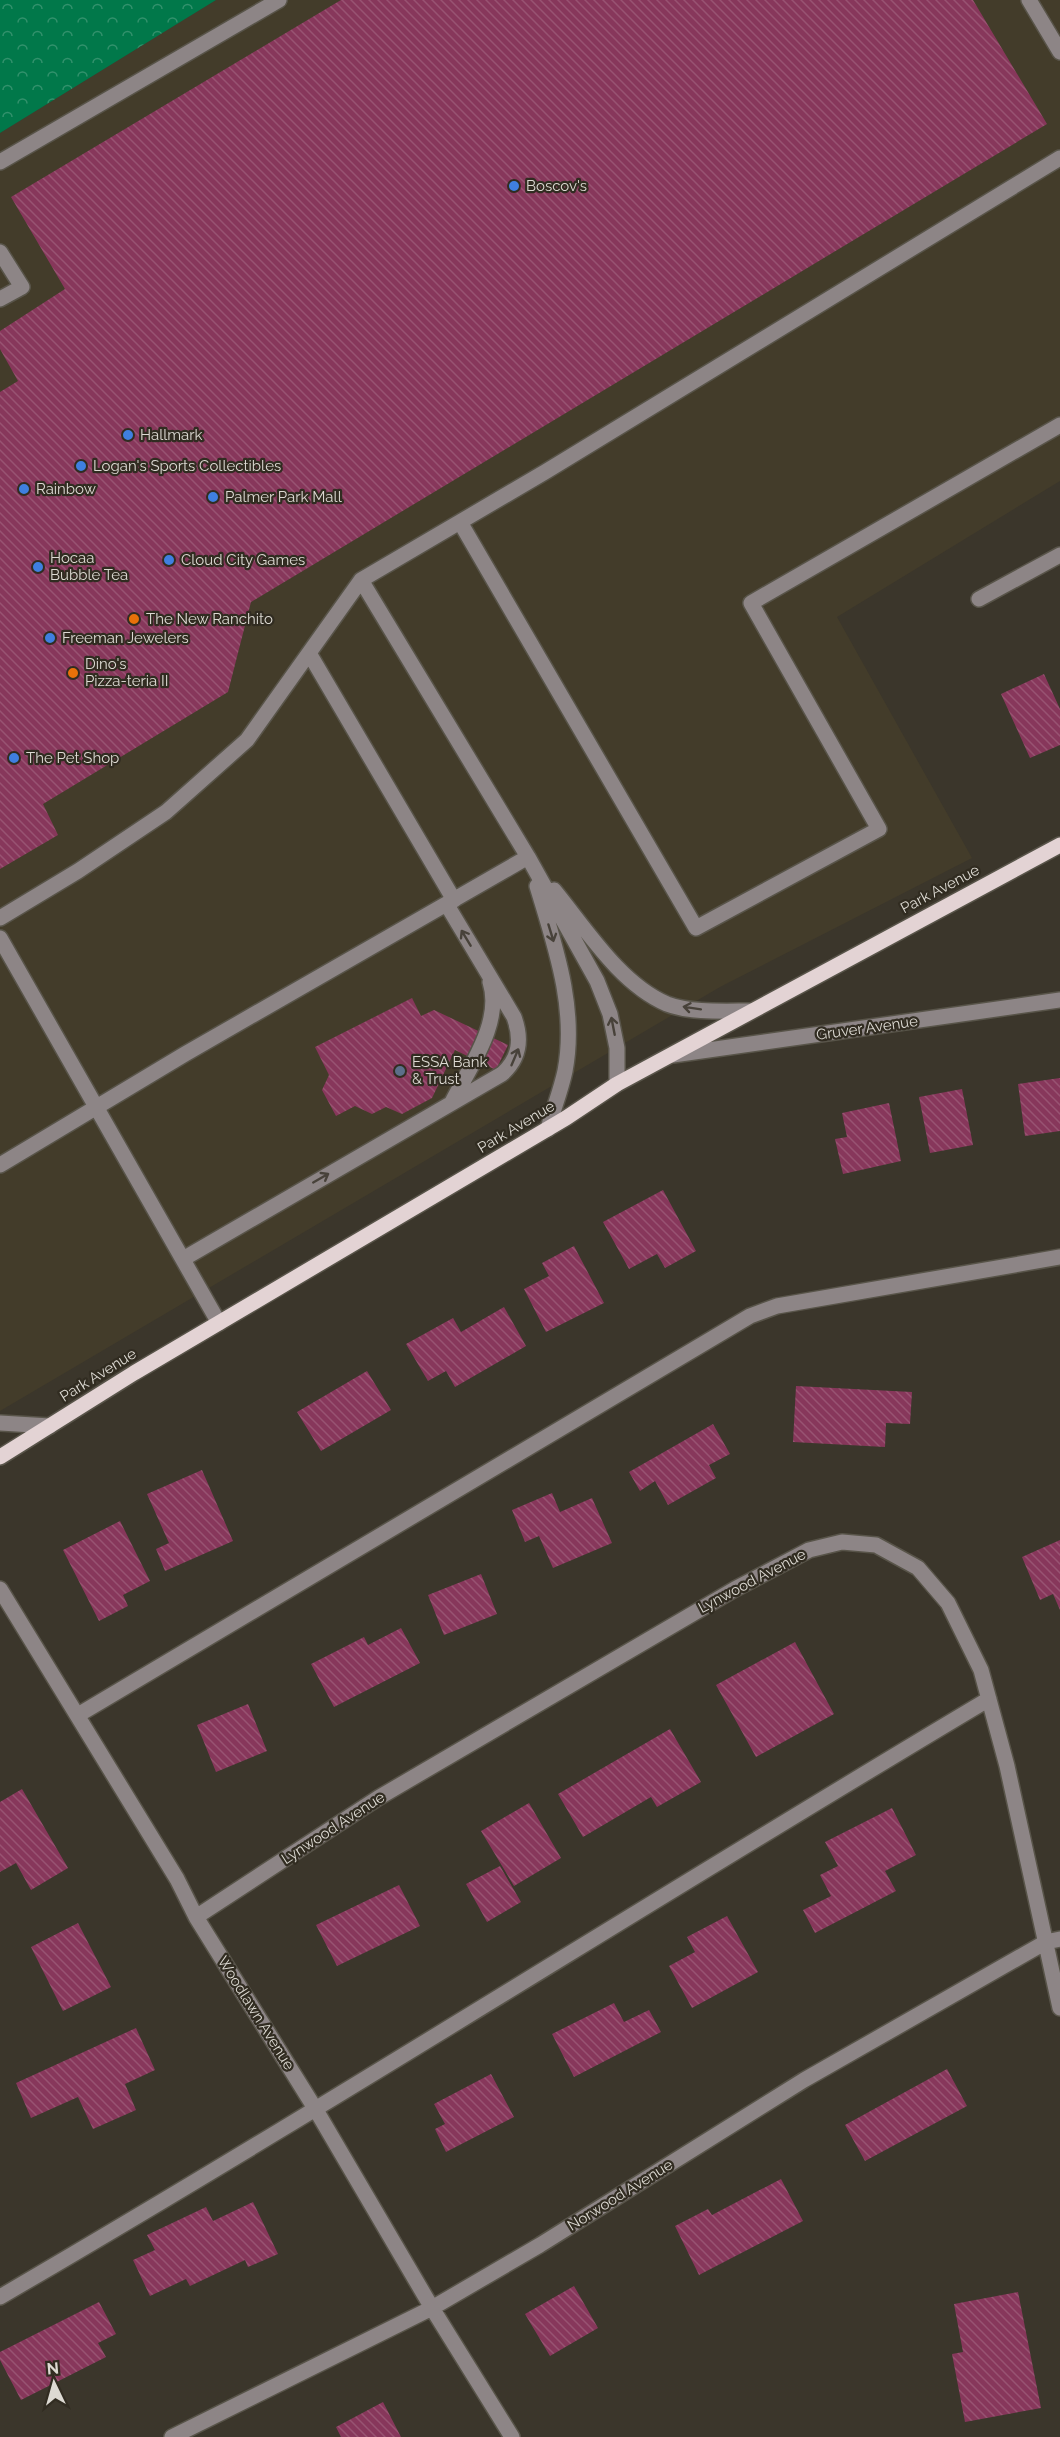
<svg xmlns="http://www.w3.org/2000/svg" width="1060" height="2437" viewBox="0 0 1060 2437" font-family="Raleway,sans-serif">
	<defs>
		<pattern id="forest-crowns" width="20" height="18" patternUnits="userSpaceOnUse" patternTransform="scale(1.5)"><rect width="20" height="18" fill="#01784a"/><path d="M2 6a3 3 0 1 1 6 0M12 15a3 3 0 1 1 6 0" fill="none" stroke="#32916c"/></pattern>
		<pattern id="building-back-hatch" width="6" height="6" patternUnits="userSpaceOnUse" patternTransform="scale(1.5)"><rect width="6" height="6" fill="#87375b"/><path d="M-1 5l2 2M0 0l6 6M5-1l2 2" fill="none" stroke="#985372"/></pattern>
	</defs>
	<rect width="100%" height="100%" fill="#3b362b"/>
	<path fill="#433c2a" d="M216,0H1060V481L837,617L972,858L720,987L0,1411V133Z"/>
	<path fill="url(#forest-crowns)" d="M0,0H216L0,133Z"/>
	<path fill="url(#building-back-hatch)" d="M341,0H973L1047,124L251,602L228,692L43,804L58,835L0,869V392L18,381L0,349V331L65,289L11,197Z
		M1044,674L1060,709V745L1030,758L1001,694Z
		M412,998L421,1016L434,1010L508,1045L496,1070L455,1050L432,1098L402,1114L386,1107L372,1114L355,1106L336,1116L322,1090L329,1075L315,1047Z
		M1060,1078V1131L1025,1136L1018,1084Z
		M962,1089L973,1145L930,1153L919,1097Z
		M889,1103L901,1161L843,1174L835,1139L847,1137L842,1113Z
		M663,1190L696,1251L665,1268L657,1254L629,1269L603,1222Z
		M574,1246L604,1303L546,1332L524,1289L549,1276L542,1263Z
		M504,1307L526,1346L455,1387L446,1371L428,1381L406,1344L453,1318L461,1332Z
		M367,1371L391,1410L321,1451L297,1412Z
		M796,1386L912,1392L910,1424L886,1423L885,1447L793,1442Z
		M713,1424L730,1454L709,1465L716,1478L668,1505L655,1481L640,1491L629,1472Z
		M202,1470L233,1541L165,1571L156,1549L169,1543L147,1494Z
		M552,1493L560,1512L592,1498L612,1543L553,1568L539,1536L525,1542L512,1510Z
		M120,1521L150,1581L123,1595L128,1606L99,1621L63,1550Z
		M1060,1540V1610L1053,1594L1040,1600L1022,1557Z
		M481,1574L497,1614L444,1635L428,1595Z
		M401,1628L420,1663L334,1707L311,1664L364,1637L368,1645Z
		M795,1642L834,1714L756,1757L716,1685Z
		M248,1704L267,1751L216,1772L197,1725Z
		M670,1729L701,1782L657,1807L651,1797L583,1837L558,1794Z
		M22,1789L68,1868L31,1890L16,1863L0,1872V1802Z
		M529,1803L561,1858L514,1886L481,1831Z
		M892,1808L916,1855L885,1871L896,1891L815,1933L803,1910L831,1896L820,1875L838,1866L825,1842Z
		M500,1866L521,1902L487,1922L466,1884Z
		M399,1885L420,1926L337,1966L316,1925Z
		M727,1916L758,1972L692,2008L669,1966L695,1952L687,1937Z
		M78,1923L111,1987L63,2011L31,1947Z
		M614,2003L624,2022L649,2010L661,2032L574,2077L552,2034Z
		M136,2028L155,2070L125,2084L136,2110L93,2129L78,2097L31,2118L16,2083Z
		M947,2069L967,2106L865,2161L845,2125Z
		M491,2074L514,2117L446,2152L435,2129L445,2124L434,2104Z
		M781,2179L803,2221L699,2275L675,2226L708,2209L712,2215Z
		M253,2202L278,2254L248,2267L245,2260L190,2286L186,2279L150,2296L133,2260L155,2250L147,2235L206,2207L213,2221Z
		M574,2286L598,2328L550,2356L525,2314Z
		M1018,2292L1041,2408L965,2422L952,2354L963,2352L954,2304Z
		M99,2302L116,2334L98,2343L106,2357L21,2400L0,2360V2352Z
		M383,2402L401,2437H341L336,2427Z"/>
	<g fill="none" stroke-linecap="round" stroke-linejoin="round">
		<defs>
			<path id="minor" d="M1029,0L1060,52
				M0,162L279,0
				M0,252L22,287L0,299
				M460,522L696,928L879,829L751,603L1060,425
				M361,580L528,857L597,981L610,1014L617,1048V1084
				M979,599L1060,555
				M309,653L454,900
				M537,886C555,946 577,1008 565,1071C561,1090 553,1110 548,1129
				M554,890C586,929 620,984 667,1004C690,1013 725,1011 750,1011
				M0,918L78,871L166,812L247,740L361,580L545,472L1060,158
				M0,938L219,1323
				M673,1055L1060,1000
				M452,1102C469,1068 503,1022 490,982
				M0,1165L185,1054L528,857
				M183,1259L502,1074C520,1058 522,1039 514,1017L447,905
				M0,1423L50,1426
				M0,1589L177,1879L196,1917L316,2110L432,2308L512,2437
				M78,1715L750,1316L777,1306L1060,1257
				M196,1917L378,1798L735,1589L809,1550L842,1542L876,1545L918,1568L948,1603L981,1670L1007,1766L1060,2008
				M0,2297C333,2103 658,1896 989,1699
				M172,2437L432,2308L540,2245L804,2080L1046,1942L1060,1939"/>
			<path id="major" d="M0,1457L134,1373L566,1118L617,1084L1060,845"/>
		</defs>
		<use href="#minor" stroke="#585449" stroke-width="18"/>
		<use href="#major" stroke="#585449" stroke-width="18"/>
		<use href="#minor" stroke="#8d8586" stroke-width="15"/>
		<use href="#major" stroke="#e3d3d4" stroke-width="15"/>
	</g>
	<defs><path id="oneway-shaft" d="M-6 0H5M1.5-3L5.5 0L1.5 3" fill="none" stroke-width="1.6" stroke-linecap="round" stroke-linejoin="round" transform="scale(1.5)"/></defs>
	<g stroke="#48423a">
		<use href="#oneway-shaft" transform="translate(551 933) rotate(73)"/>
		<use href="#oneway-shaft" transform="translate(466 938) rotate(-121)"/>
		<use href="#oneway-shaft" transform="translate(692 1008) rotate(-171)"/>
		<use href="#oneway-shaft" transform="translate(613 1026) rotate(-101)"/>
		<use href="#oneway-shaft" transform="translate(515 1057) rotate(-67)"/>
		<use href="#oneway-shaft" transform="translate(321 1178) rotate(-30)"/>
	</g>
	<g fill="#3f7fe0" stroke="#312c21" stroke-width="2">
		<circle cx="514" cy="186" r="6"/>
		<circle cx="128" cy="435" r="6"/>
		<circle cx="81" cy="466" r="6"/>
		<circle cx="24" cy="489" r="6"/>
		<circle cx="213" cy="497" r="6"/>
		<circle cx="169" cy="560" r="6"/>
		<circle cx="38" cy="567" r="6"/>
		<circle cx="50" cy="638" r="6"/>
		<circle cx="14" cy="758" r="6"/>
	</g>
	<g fill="#e8710a" stroke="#312c21" stroke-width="2">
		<circle cx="134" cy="619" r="6"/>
		<circle cx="73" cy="673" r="6"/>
	</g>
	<circle fill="#5c6f8a" stroke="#312c21" stroke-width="2" cx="400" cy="1071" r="6"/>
	<g text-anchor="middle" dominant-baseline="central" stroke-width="4.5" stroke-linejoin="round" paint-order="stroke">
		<g font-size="15" fill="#dddad3" stroke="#312c21" text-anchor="start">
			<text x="526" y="186">Boscov's</text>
			<text x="140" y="435">Hallmark</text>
			<text x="93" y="466">Logan's Sports Collectibles</text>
			<text x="36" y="489">Rainbow</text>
			<text x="225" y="497">Palmer Park Mall</text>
			<text x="50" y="558">Hocaa<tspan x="50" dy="17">Bubble Tea</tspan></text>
			<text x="181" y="560">Cloud City Games</text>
			<text x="146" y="619">The New Ranchito</text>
			<text x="62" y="638">Freeman Jewelers</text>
			<text x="85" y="664">Dino's<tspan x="85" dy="17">Pizza-teria II</tspan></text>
			<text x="26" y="758">The Pet Shop</text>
			<text x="412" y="1062">ESSA Bank<tspan x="412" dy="17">&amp; Trust</tspan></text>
		</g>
		<g font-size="15" fill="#dddad3" stroke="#312c21">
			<text transform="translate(940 889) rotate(-28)">Park Avenue</text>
			<text transform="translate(867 1028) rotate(-8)">Gruver Avenue</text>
			<text transform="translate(516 1127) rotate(-31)">Park Avenue</text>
			<text transform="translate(98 1375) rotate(-32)">Park Avenue</text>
			<text transform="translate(752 1581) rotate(-28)">Lynwood Avenue</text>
			<text transform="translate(333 1828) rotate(-33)">Lynwood Avenue</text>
			<text transform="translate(256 2013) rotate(58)">Woodlawn Avenue</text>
			<text transform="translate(620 2195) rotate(-32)">Norwood Avenue</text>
		</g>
	</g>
	<g transform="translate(54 2383) rotate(355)" stroke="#312c21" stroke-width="4.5" paint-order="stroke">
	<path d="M0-4.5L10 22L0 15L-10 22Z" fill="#dddad3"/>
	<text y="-9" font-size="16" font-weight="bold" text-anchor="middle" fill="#dddad3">N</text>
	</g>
</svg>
